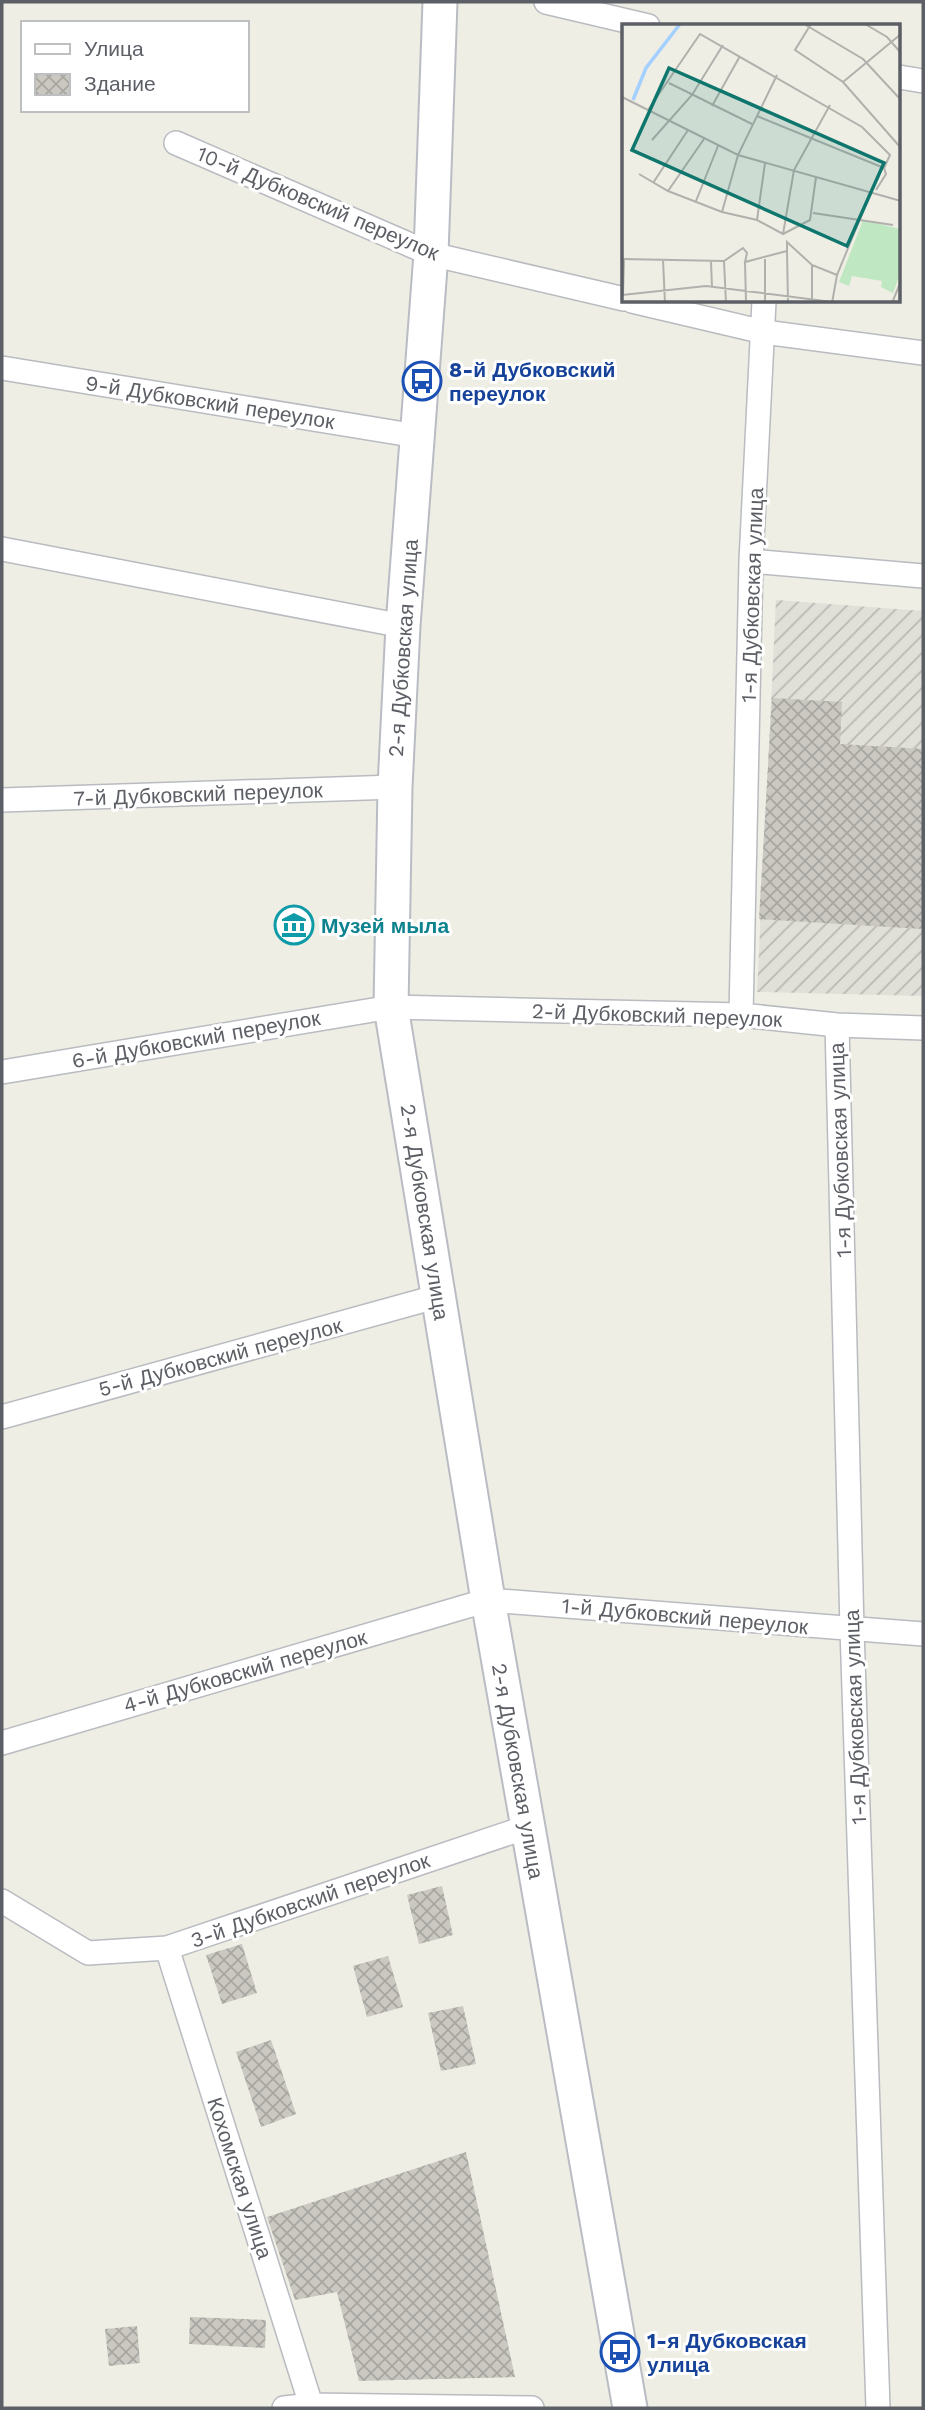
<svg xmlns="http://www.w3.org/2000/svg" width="925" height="2410" viewBox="0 0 925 2410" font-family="'Work Sans',sans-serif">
	<defs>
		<pattern id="industrial-furrows" width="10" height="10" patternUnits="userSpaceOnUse" patternTransform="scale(1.75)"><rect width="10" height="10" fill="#e0dfd8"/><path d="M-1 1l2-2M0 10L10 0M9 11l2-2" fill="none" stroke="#b9b8b3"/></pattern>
		<pattern id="building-cross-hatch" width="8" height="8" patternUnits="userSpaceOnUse" patternTransform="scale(1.75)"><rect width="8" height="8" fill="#cac8c1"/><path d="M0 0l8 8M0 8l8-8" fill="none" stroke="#a7a6a0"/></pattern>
	</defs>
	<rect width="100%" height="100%" fill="#efeee4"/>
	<path fill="url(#industrial-furrows)" d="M776,600L923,611V996L757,992Z"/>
	<path fill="url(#building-cross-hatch)" d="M772,698L842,702L840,744L923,749V929L759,919Z
		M442,1886L453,1935L419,1944L407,1895Z
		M242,1944L257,1993L222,2004L206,1955Z
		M388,1956L403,2007L367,2017L353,1966Z
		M463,2006L476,2064L441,2071L428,2013Z
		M271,2040L296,2114L261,2127L236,2052Z
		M466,2152L515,2377L359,2381L337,2292L295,2300L267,2217Z
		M190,2317L266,2320L265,2348L189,2344Z
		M137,2326L140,2363L109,2366L105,2329Z"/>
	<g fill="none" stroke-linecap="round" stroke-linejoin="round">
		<defs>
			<path id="street" d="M546,2L648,26
				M899,77L923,81
				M176,143L431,254L624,299
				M632,301L764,332L923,353
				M2,368L417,436
				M2,549L403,626
				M751,561L923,576
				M2,800L395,787
				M741,1015L751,561L764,301
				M837,1025L852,1629L878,2408
				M2,1072L391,1007L741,1015L837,1025L923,1028
				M2,1417L439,1296
				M2,1743L488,1600L923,1634
				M2,1901L88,1953L167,1948L527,1827
				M167,1948L312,2408
				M284,2408L311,2405L532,2408"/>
			<path id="secondary" d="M440,2L431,254L403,626L395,787L391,1007L488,1600L630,2408"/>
		</defs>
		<use href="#street" stroke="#b9bbc1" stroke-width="26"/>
		<use href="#secondary" stroke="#b9bcc3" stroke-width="37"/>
		<use href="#street" stroke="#fff" stroke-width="23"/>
		<use href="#secondary" stroke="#fff" stroke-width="33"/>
	</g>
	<defs>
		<symbol id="bus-ring" viewBox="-11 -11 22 22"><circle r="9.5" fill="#fff" stroke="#1a4fb4" stroke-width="1.5"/><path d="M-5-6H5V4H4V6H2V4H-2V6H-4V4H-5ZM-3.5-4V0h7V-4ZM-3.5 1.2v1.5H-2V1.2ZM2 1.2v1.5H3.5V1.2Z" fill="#1a4fb4"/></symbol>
		<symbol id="museum-ring" viewBox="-11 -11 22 22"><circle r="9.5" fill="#fff" stroke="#0f9aa8" stroke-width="1.5"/><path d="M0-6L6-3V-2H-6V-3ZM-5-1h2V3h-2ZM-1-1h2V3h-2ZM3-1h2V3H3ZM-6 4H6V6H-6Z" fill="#0f9aa8"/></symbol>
	</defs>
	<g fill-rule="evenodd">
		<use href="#bus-ring" x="400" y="359" width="44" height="44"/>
		<use href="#museum-ring" x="272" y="903" width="44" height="44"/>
		<use href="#bus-ring" x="598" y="2330" width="44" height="44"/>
	</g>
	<g text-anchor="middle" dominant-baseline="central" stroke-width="6" stroke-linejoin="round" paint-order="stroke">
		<g font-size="21" fill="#5c5f65" stroke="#fff">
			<text transform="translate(318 203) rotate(23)">10-й Дубковский переулок</text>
			<text transform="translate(210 402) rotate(9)">9-й Дубковский переулок</text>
			<text transform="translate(752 595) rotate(-88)">1-я Дубковская улица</text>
			<text transform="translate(403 648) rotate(-86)">2-я Дубковская улица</text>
			<text transform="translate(198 794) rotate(-2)">7-й Дубковский переулок</text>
			<text transform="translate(657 1015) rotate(2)">2-й Дубковский переулок</text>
			<text transform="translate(196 1039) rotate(-10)">6-й Дубковский переулок</text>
			<text transform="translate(840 1150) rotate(-92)">1-я Дубковская улица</text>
			<text transform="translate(425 1212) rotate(81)">2-я Дубковская улица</text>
			<text transform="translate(220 1357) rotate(-15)">5-й Дубковский переулок</text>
			<text transform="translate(685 1616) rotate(5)">1-й Дубковский переулок</text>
			<text transform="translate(245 1671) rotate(-16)">4-й Дубковский переулок</text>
			<text transform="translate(855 1717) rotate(-92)">1-я Дубковская улица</text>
			<text transform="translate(518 1771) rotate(80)">2-я Дубковская улица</text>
			<text transform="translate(310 1900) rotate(-19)">3-й Дубковский переулок</text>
			<text transform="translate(240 2178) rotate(72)">Кохомская улица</text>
		</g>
		<g font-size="21" font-weight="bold" fill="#164399" stroke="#fff" text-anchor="start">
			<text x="449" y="369">8-й Дубковский<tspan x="449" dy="24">переулок</tspan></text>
			<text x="647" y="2340">1-я Дубковская<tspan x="647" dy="24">улица</tspan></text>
		</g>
		<g font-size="21" font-weight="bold" fill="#0d838f" stroke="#fff" text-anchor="start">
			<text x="321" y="925">Музей мыла</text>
		</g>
	</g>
	<g transform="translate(622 24)">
		<rect width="278" height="278" fill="#efeee4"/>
		<path d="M241,196L278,205V250L271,269L259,263L260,257L230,252L227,262L217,258Z" fill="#bfe8c2"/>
		<path fill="none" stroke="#a4d0ff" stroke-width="3.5" d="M11,76L24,44L58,0"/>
		<path fill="none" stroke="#b0b1ad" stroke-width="2" d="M182,0L241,35L279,76M189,0L173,26L221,58L279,124M243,0L265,13L279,29M221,58L279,10M47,59L130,100M0,73L116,131L279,177M90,82L118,32M26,86L78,10L240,103L268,131L262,144M135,92L262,144M30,116L70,71L101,21M17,150L46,167L100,188L135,196L161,210L188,196L194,153M31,159L66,106M254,166L264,150L262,144M46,167L82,115M74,177L96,122M100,188L116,131L155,51M191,189L271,201M135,196L143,139M161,210L172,146L208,81M165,227L166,279M0,235L102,237L121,224L125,229L123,238L165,227V218L190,241L215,251M143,235V279M41,236L43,279M89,237L90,264M102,237L104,279M123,238L124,279M190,241V279M0,271L84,262L210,278M1,271L2,235M210,279L215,251L249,168M270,279L279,257"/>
		<path fill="#0f766e" fill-opacity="0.15" stroke="#0f766e" stroke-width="3.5" d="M47,44L262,139L225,222L10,126Z"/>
		<rect width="278" height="278" fill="none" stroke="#5c5f65" stroke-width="3.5"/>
	</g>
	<rect width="925" height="2410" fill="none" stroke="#5c5f65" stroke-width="7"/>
	<rect x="21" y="21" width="228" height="91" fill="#ffffff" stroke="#bebfc1" stroke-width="2"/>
	<rect x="35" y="44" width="35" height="10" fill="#ffffff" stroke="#bebfc1" stroke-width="2"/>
	<text x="84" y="56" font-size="21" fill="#5c5f65">Улица</text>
	<rect x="35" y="74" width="35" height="21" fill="url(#building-cross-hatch)" stroke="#bebfc1" stroke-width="2"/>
	<text x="84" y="91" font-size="21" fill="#5c5f65">Здание</text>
</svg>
